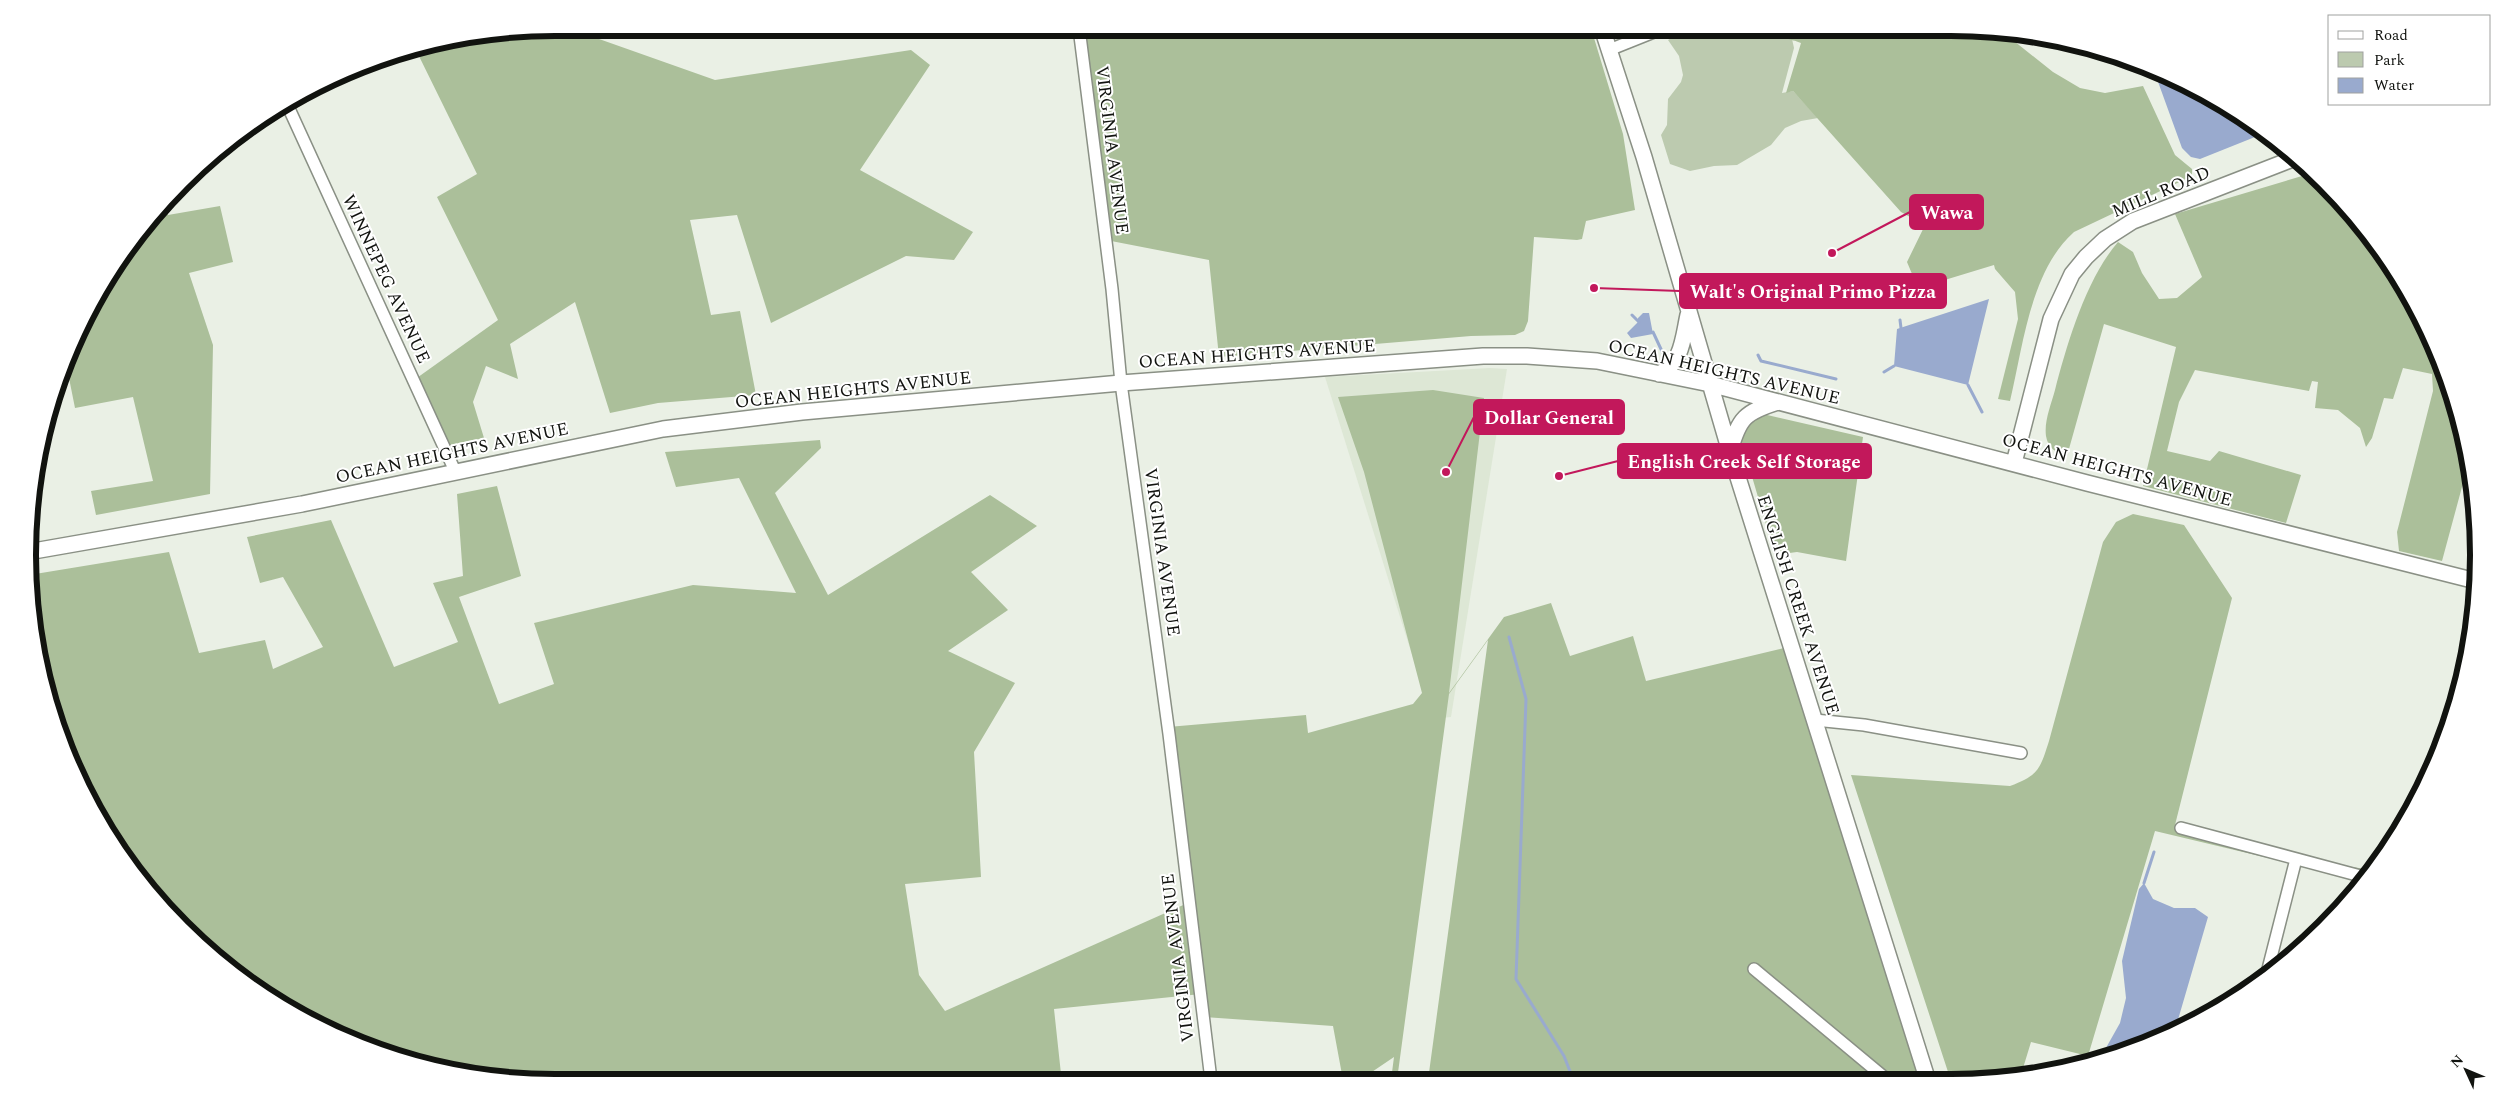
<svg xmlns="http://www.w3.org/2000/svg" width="2506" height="1110" viewBox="0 0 2506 1110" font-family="Spectral,serif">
	<rect width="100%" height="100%" fill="#eaf0e5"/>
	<path fill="#dde7d5" d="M1490,368L1507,369L1451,717L1432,719L1325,377Z"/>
	<path fill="#bccaaf" d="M1690,28H1780L1785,39H1792L1794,48L1782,93L1793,91L1818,118L1801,121L1785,128L1771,145L1737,165L1714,166L1690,171L1670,164L1661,135L1667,125L1668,99L1681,82L1683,75L1679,56L1668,40Z"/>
	<path fill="#abbf9a" d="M555,28H568L715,80L911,50L930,65L860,170L973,232L954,260L906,256L771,323L737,215L690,220L711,315L740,311L756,395L658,403L610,413L575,302L510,344L518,379L486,366L473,402L484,438L444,446L414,380L498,320L437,197L477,174L415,48L452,38Z
		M1076,28H1591L1623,134L1635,210L1586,221L1582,239L1577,240L1534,237L1528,321L1524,331L1515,335L1471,336L1219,357L1209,260L1106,240Z
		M1780,28H1951L2004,33L2053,72L2080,88L2105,93L2143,86L2175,155L2192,169V176L2074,232C2030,271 2023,347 2010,401L1998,399L2018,319L2015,292L1995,269L1994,265L1925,286L1915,281L1907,262L1927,221L1910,217L1901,212L1793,91L1786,93L1801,43C1790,38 1782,41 1780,28Z
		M2312,173L2324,182L2389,262L2438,353L2469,461L2442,561L2399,551L2397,532L2433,391L2432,374L2403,368L2393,399L2384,398L2372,438L2366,447L2360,428L2338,410L2315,408L2318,382L2312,381L2309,391L2195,370L2179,402L2167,451L2210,461L2219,451L2301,475L2286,523L2143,486L2176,347L2104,324L2067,456C2056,453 2048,448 2046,436C2044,421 2051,405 2055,390C2067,344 2086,279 2118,242L2133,252L2142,273L2159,299L2177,298L2202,277L2175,214Z
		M163,202L168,215L220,206L233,262L189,273L213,345L210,494L96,515L91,491L153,481L133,397L75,408L66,363L98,292Z
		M1433,390L1484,398L1449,693L1504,617L1551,603L1570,656L1633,636L1646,681L1784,648L1919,1078L1428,1080L1488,640L1449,694L1397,1080H1391L1394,1057L1360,1080H1343L1333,1026L1204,1017L1201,994L1054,1009L1061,1074L1003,1081L555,1082L452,1072L353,1042L291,1012L207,952L158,903L98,818L56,725L39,654L41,653L31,601L29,575L169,552L199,653L265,640L273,669L323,647L283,577L260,583L247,537L331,520L394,667L458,642L433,583L463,576L457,494L497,486L521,576L459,597L499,704L554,684L534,623L693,585L796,593L739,478L676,487L665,452L820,440L821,448L775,493L828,595L990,495L1037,526L971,572L1008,610L948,651L1015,683L974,752L981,877L905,884L919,975L945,1011L1190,902L1168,727L1306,715L1308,733L1413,704L1422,693L1364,472L1338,397Z
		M1763,414L1863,437L1846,561L1797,552L1775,555L1741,439L1746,425Z
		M2133,514L2184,525L2232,598L2175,825L2296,859L2373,870L2365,881L2155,831L2088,1056L2031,1042L2020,1078H1950L1851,775L2010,786C2039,775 2040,769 2049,741L2103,542L2116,522Z"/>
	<path fill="#99aace" d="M2153,68L2244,116L2265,133L2200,159L2191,157L2182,148Z
		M1989,299L1968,385L1894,366L1897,329Z
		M1643,313H1649L1653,334L1631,338L1627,333L1638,322V318Z
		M2144,883L2153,899L2174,908H2195L2208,917L2175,1030L2153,1042L2102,1055L2120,1023L2126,998L2122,961L2139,889Z"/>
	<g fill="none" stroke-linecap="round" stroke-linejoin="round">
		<path stroke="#99aace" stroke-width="3" d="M1632,315L1639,322
			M1900,320L1901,328
			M1653,332L1667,362
			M1758,355L1761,361L1836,379
			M1884,372L1894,366
			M1968,385L1982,412
			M1509,637L1526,699L1516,979L1564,1056L1573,1079
			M2144,883L2154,852"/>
		<defs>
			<path id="street" d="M1079,28L1112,289L1121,383L1169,734L1211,1080
				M1609,50L1664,28
				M286,102L455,471
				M1815,720L1864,725L2021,753
				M2181,828L2368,878
				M1754,969L1885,1078
				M2266,977L2296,859"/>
			<path id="secondary" d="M1602,28L1644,157L1730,452L1927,1078
				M1659,374C1682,364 1683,338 1688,315
				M1730,451C1739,418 1745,412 1778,402
				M2014,463L2051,319L2072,274L2086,257L2105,239L2133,221L2295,158
				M28,552L302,504L663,429L802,412L1121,383L1483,356H1527L1597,361L1710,384L2087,483L2476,581"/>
		</defs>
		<use href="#street" stroke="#8a9085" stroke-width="14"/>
		<use href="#secondary" stroke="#8a9085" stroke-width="18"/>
		<use href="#street" stroke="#fff" stroke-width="11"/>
		<use href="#secondary" stroke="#fff" stroke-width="15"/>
	</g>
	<g text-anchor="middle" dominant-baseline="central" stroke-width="4" stroke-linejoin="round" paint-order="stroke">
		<g font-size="18" fill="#11130f" stroke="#fff">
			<text transform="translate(1112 150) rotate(83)">VIRGINIA AVENUE</text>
			<text transform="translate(2161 192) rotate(-23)">MILL ROAD</text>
			<text transform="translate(386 279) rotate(65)">WINNEPEG AVENUE</text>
			<text transform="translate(1257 354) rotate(-4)">OCEAN HEIGHTS AVENUE</text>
			<text transform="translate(1724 372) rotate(13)">OCEAN HEIGHTS AVENUE</text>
			<text transform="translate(853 390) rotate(-6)">OCEAN HEIGHTS AVENUE</text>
			<text transform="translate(452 453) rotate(-12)">OCEAN HEIGHTS AVENUE</text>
			<text transform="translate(2117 470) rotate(15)">OCEAN HEIGHTS AVENUE</text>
			<text transform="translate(1162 552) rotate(82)">VIRGINIA AVENUE</text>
			<text transform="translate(1798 605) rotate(72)">ENGLISH CREEK AVENUE</text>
			<text transform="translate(1178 958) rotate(-97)">VIRGINIA AVENUE</text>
		</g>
	</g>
	<path d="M0 0H2506V1110H0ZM555 36H1951A519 519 0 0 1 2470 555V555A519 519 0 0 1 1951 1074H555A519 519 0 0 1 36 555V555A519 519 0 0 1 555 36Z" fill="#fff" fill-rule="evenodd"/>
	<path fill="none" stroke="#11130f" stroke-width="6" d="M555 36H1951A519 519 0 0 1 2470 555V555A519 519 0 0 1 1951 1074H555A519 519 0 0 1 36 555V555A519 519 0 0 1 555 36Z"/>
	<path fill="none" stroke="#c2185b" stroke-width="2" d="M1832 253L1910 212M1594 288L1680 291M1446 472L1474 417M1559 476L1618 461"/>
	<g fill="#c2185b" stroke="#fff" stroke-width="2">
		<circle cx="1832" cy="253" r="5"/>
		<circle cx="1594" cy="288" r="5"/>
		<circle cx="1446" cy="472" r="5"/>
		<circle cx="1559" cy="476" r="5"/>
	</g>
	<g fill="#c2185b" stroke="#c2185b" stroke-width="2">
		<rect x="1910" y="195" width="73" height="34" rx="5"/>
		<rect x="1680" y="274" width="266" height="34" rx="5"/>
		<rect x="1474" y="400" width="150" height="34" rx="5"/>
		<rect x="1618" y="444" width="253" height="34" rx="5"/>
	</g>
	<g font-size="19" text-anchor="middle" font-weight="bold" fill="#fff">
		<text x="1947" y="219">Wawa</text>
		<text x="1813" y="298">Walt's Original Primo Pizza</text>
		<text x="1549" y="424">Dollar General</text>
		<text x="1744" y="468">English Creek Self Storage</text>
	</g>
	<rect x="2328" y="15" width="162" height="90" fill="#ffffff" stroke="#a0a19f"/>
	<rect x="2338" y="31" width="25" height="8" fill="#ffffff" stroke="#a0a19f"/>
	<text x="2374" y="40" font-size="15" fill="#11130f">Road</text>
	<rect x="2338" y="52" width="25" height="15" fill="#bccaaf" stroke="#a0a19f"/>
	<text x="2374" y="65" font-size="15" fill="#11130f">Park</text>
	<rect x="2338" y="78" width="25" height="15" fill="#99aace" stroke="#a0a19f"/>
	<text x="2374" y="90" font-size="15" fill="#11130f">Water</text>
	<g transform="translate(2466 1070) rotate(314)" stroke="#ffffff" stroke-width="4" paint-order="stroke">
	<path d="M0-4L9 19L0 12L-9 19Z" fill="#11130f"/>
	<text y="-8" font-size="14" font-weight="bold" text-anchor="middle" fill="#11130f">N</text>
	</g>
</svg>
